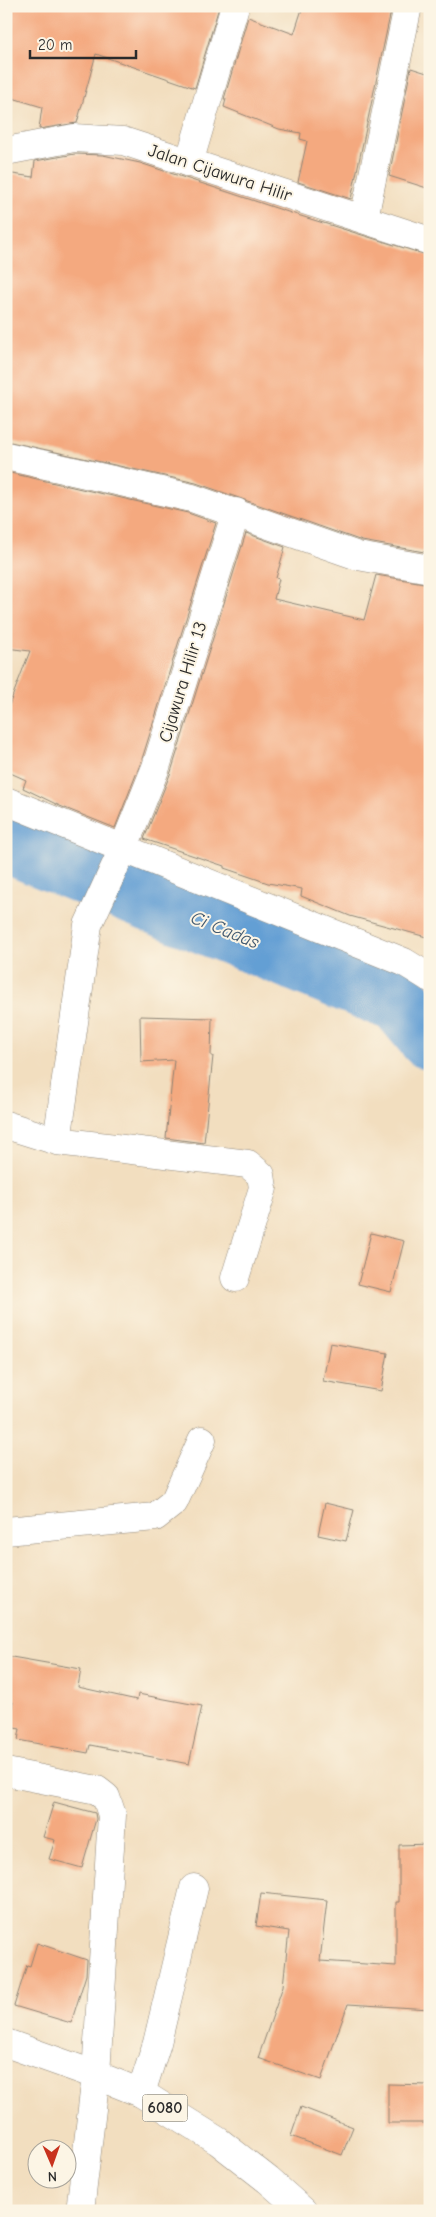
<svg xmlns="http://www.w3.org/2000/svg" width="436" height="2217" viewBox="0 0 436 2217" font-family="'Comic Neue',sans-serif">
	<rect width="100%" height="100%" fill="#fcf5e5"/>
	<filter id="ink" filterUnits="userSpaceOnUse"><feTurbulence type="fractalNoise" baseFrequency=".02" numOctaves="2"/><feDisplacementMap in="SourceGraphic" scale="10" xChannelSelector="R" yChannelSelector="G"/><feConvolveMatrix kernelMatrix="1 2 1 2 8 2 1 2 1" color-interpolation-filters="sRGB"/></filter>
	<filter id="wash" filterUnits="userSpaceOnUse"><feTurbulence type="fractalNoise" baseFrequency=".0096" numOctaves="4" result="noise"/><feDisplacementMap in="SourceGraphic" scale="20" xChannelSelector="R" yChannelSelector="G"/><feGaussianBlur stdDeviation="1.12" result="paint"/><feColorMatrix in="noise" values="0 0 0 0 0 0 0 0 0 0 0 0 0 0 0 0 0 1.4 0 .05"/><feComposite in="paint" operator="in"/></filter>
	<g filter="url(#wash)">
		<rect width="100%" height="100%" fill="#f2debf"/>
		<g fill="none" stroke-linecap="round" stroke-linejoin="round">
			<path stroke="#649fd4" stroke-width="64" d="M6,841L400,1002L430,1038"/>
		</g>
		<g id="blocks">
			<path fill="#f4a97f" d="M6,6H217L219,7L195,88L96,54L77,123L39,129L42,107L6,96Z
				M303,6H392L351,199L298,182L307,141L300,139L301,133L279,129L224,107L226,99H224L248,17L294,34Z
				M411,68L430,74V189L389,176Z
				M75,154L103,155L140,163L291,213L430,256V553L362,541L196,483L6,441V173L33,177L35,161Z
				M6,472L188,513L216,523L141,762L115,828L60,806L23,788L26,780L6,771V713L30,651L6,648Z
				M246,533L285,547L276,578L279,579L274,599L364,620L376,575L430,584V938L350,916L301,896L302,889L268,883L224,868V866L144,839L171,772Z
				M140,1016L212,1018L211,1056H213L204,1143L166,1138L174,1060L141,1062Z
				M371,1233L404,1241L391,1292L358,1284Z
				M330,1343L388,1353L381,1391L323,1381Z
				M325,1503L354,1510L346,1541L318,1535Z
				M6,1656L81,1669L78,1687L137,1700L138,1694L202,1706L189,1764L90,1745L88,1753L18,1740L20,1729L8,1727L13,1702H6Z
				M54,1802L95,1813L96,1819L82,1868L49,1859L55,1840L43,1837Z
				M430,1844V2009L348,2004L321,2080L258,2058L283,1986L289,1931L256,1926L261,1893L327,1900L320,1961L396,1966V1902H399V1845Z
				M37,1943L87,1960L86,1975L71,2023L14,2006L27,1965L30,1966Z
				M388,2084L430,2085V2123H388Z
				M301,2107L353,2127L342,2155L291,2136Z"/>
		</g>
	</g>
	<g filter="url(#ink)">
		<use href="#blocks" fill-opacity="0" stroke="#8e8475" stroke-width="1"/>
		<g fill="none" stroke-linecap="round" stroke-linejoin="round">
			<defs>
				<path id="street" d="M6,151L74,138L123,141L430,241
					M189,163L235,6
					M364,218L408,6
					M6,456L192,498L358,556L430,569
					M6,801L404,962L430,978
					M6,1125L57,1141L248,1164L261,1175L263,1188L235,1278
					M57,1141L88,925L123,849L156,767L236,512
					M6,1531L155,1517L174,1502L202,1440
					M6,1772L97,1790L106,1797L112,1815L96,2075L80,2211
					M141,2093L157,2043L194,1888"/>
				<path id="primary" d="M6,2043L96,2075L141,2093L218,2141L268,2180L303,2211"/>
			</defs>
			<use href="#street" stroke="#8e8475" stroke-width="29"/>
			<use href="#primary" stroke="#8e8475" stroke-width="29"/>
			<use href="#street" stroke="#fff" stroke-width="28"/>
			<use href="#primary" stroke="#fff" stroke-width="28"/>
		</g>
	</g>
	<g text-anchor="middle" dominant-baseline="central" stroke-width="4" stroke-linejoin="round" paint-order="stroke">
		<rect fill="#fcf5e5" stroke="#6a6863" stroke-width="1" x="142.5" y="2094.5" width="45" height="27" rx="4"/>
		<g font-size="16" font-weight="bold" fill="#2b2b2b">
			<text x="165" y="2108">6080</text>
		</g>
		<g font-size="18" fill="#2b2b2b" stroke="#fcf5e5">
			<text transform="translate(220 173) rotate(18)">Jalan Cijawura Hilir</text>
			<text transform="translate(183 682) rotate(-73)">Cijawura Hilir 13</text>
		</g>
		<g font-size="19" font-style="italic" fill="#42596f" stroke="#fcf5e5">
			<text transform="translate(225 930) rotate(22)">Ci Cadas</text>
		</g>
	</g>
	<rect width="436" height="2217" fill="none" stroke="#fcf5e5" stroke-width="25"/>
	<g transform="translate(52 2164) rotate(178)"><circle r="24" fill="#fcf5e5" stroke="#a8a49b"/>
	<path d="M0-4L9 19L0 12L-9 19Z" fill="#c8321e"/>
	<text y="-8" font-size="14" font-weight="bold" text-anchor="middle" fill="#2b2b2b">N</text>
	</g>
	<path d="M30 50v8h106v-8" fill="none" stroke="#2b2b2b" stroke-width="2.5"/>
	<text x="38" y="50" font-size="15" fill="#2b2b2b" stroke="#fcf5e5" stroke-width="4" paint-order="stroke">20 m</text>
</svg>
